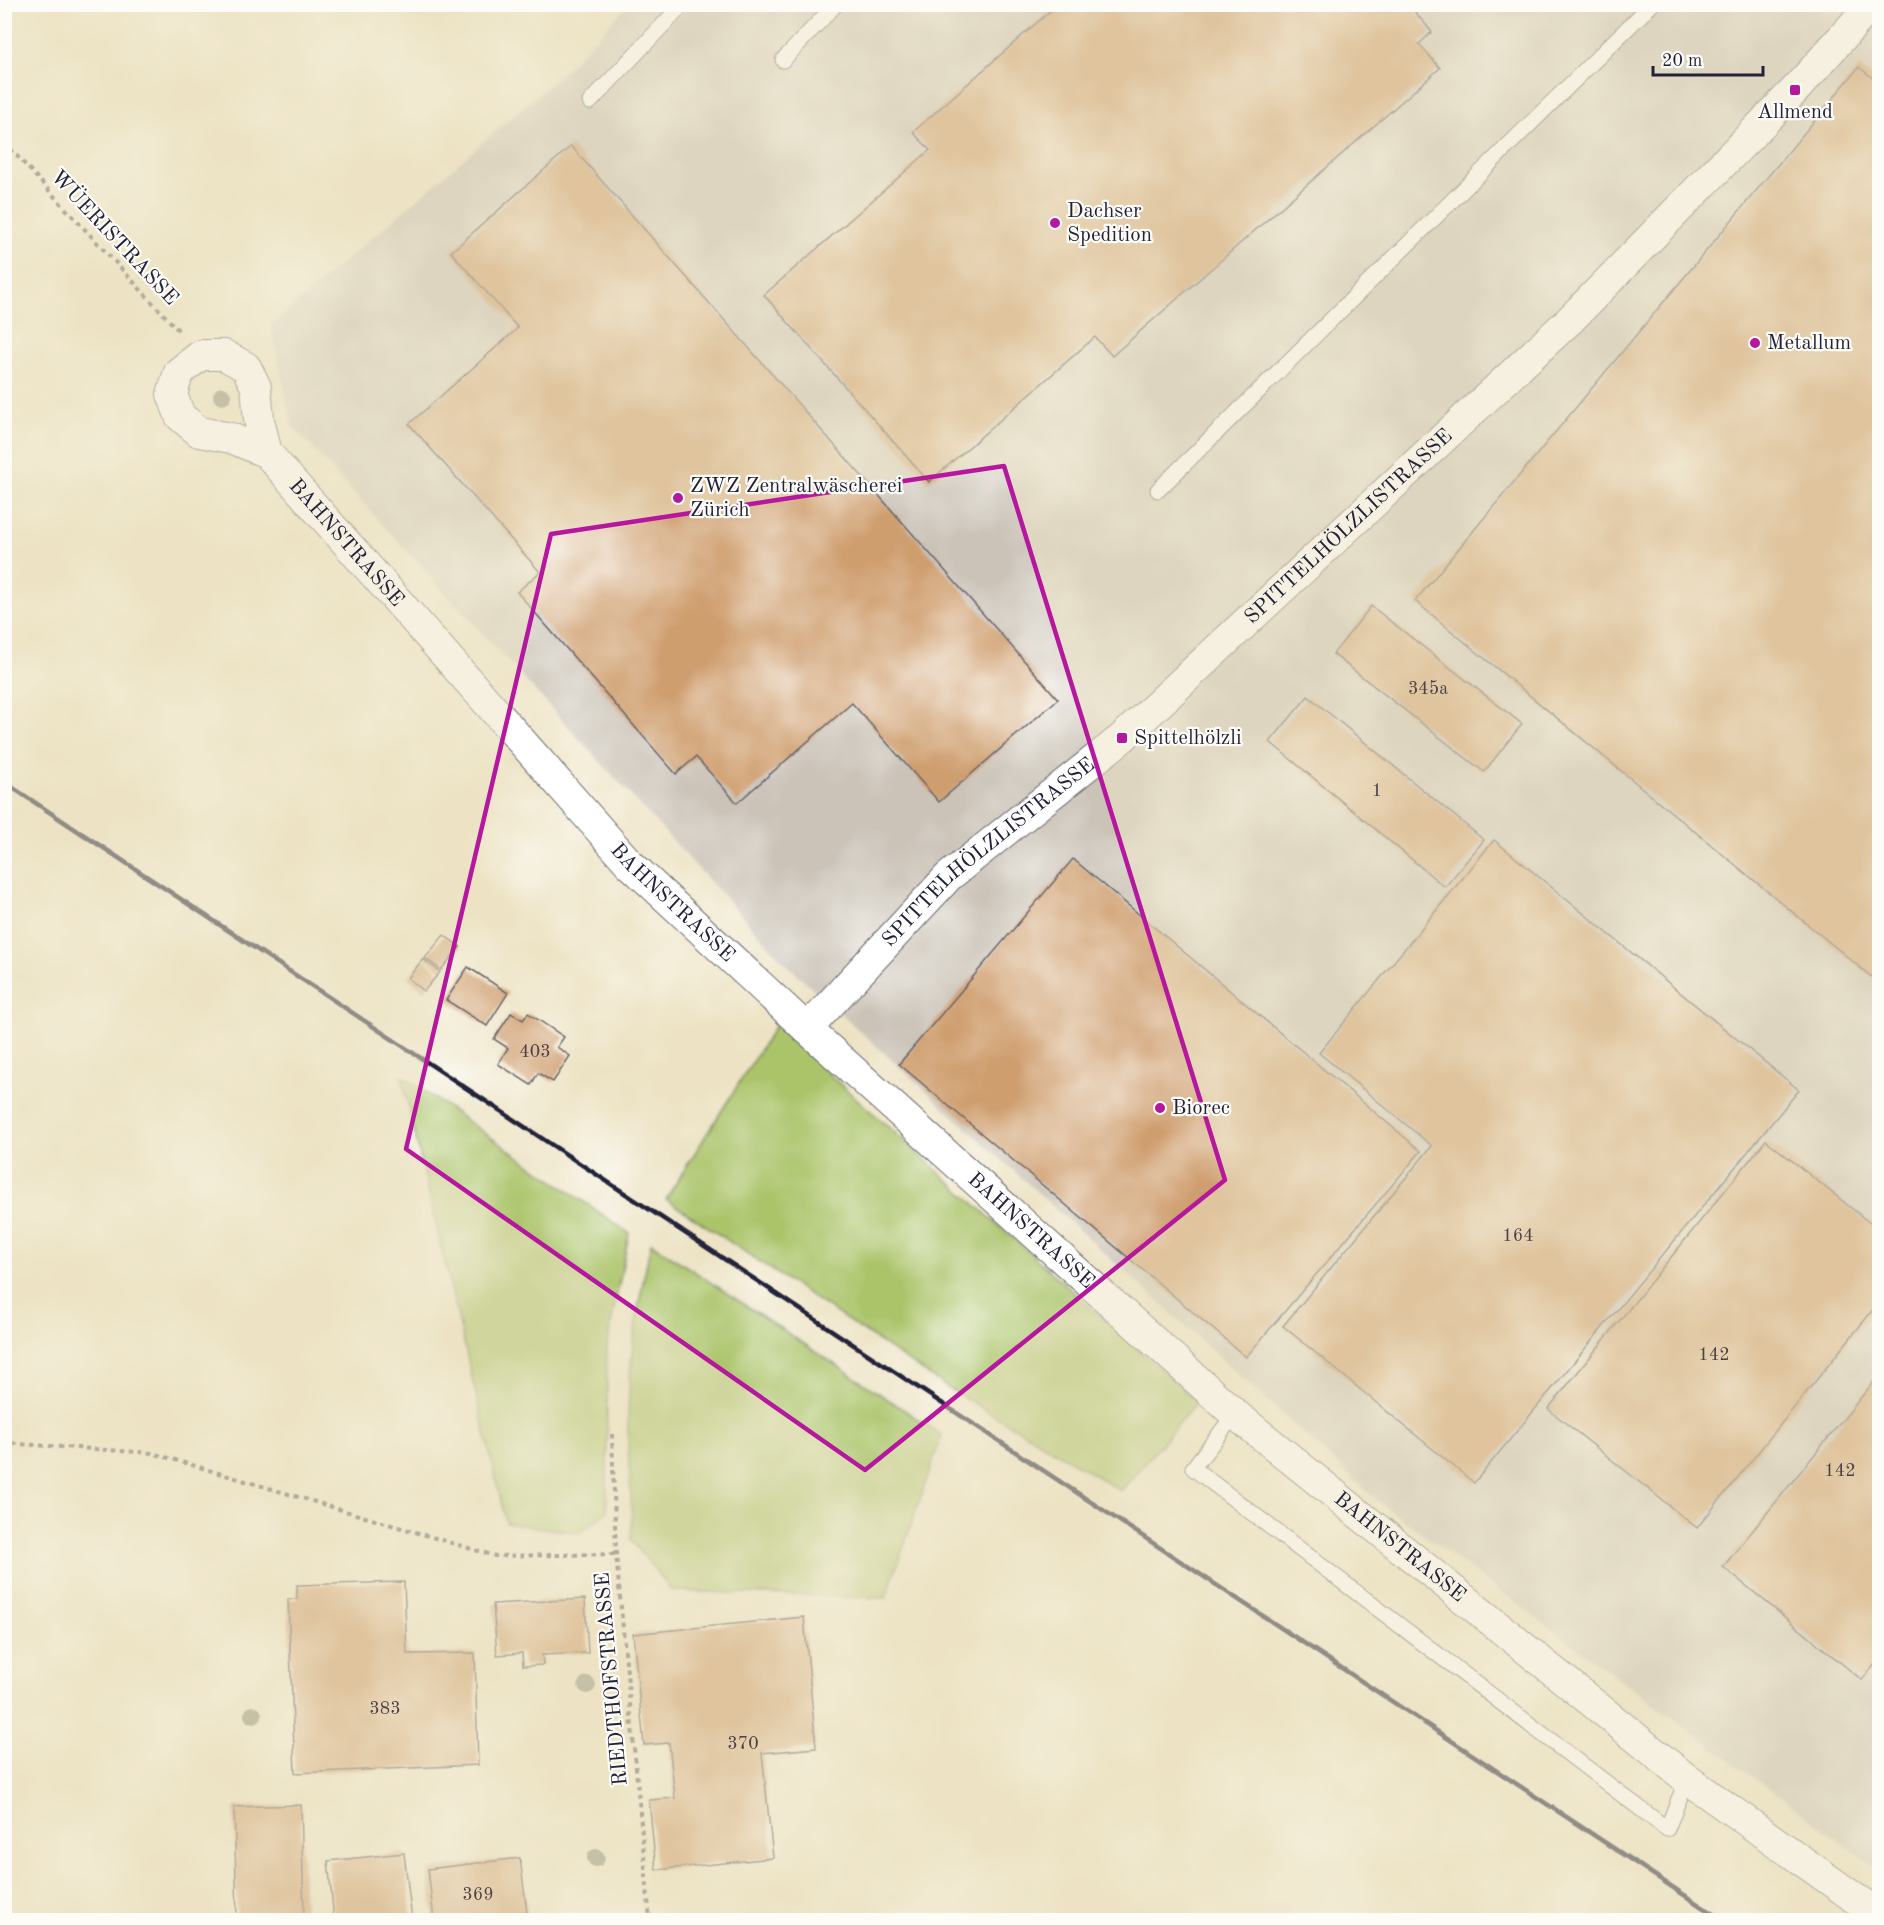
<svg xmlns="http://www.w3.org/2000/svg" width="1884" height="1925" viewBox="0 0 1884 1925" font-family="'Old Standard TT',serif">
	<rect width="100%" height="100%" fill="#fdfcf7"/>
	<filter id="ink" filterUnits="userSpaceOnUse"><feTurbulence type="fractalNoise" baseFrequency=".0167" numOctaves="2"/><feDisplacementMap in="SourceGraphic" scale="12" xChannelSelector="R" yChannelSelector="G"/><feConvolveMatrix kernelMatrix="1 2 1 2 8 2 1 2 1" color-interpolation-filters="sRGB"/></filter>
	<filter id="wash" filterUnits="userSpaceOnUse"><feTurbulence type="fractalNoise" baseFrequency=".008" numOctaves="4" result="noise"/><feDisplacementMap in="SourceGraphic" scale="24" xChannelSelector="R" yChannelSelector="G"/><feGaussianBlur stdDeviation="1.35" result="paint"/><feColorMatrix in="noise" values="0 0 0 0 0 0 0 0 0 0 0 0 0 0 0 0 0 1.4 0 .05"/><feComposite in="paint" operator="in"/></filter>
	<g filter="url(#wash)">
		<rect width="100%" height="100%" fill="#ede3c4"/>
		<path fill="#cbc3b8" d="M628,5H1879V1870L1381,1504L784,962L292,426L271,325L557,78Z"/>
		<path fill="#abc46a" stroke="#667352" stroke-width="1.5" d="M775,1026L1197,1402L1121,1491L950,1389L666,1199Z
			M401,1075L629,1233L607,1345V1512L579,1533L506,1523Z
			M651,1243L942,1435L886,1598L672,1591L631,1540C634,1506 628,1472 628,1439C627,1369 636,1311 651,1243Z"/>
		<g id="blocks">
			<path fill="#cf9e6e" d="M1058,4H1408L1432,32L1419,44L1440,68L1112,356L1095,337L929,482L764,295L930,150L913,132Z
				M1859,67L1880,84V984L1415,601Z
				M571,146L1058,699L939,802L852,703L737,803L696,757L676,774L517,592L540,572L409,424L518,328L451,252Z
				M1371,606L1522,724L1484,772L1333,654Z
				M1308,696L1484,840L1445,887L1270,742Z
				M1494,840L1799,1090L1474,1483L1283,1326L1432,1146L1319,1053Z
				M1073,859L1421,1151L1246,1357L899,1064Z
				M444,935L460,947L441,970L425,958Z
				M423,959L440,972L424,991L408,978Z
				M468,967L508,993L487,1026L446,1000Z
				M511,1013L523,1020L528,1013L564,1037L557,1047L570,1056L553,1082L538,1073L531,1085L498,1064L508,1048L494,1039Z
				M1766,1140L1880,1231V1301L1697,1528L1548,1409Z
				M1880,1374V1658L1862,1680L1723,1567Z
				M404,1582L407,1654L475,1653L478,1765L295,1773L288,1599H297V1585Z
				M585,1599L588,1653L542,1655L543,1665L523,1666L522,1653L497,1655L493,1604Z
				M804,1617L816,1748L762,1753L773,1858L656,1870L649,1800L675,1798L669,1743L644,1745L633,1634Z
				M301,1805L304,1916L237,1918L234,1807Z
				M404,1853L412,1920H334L328,1861Z
				M520,1858L528,1920H434L428,1869Z"/>
		</g>
	</g>
	<g filter="url(#ink)">
		<use href="#blocks" fill-opacity="0" stroke="#69666b" stroke-width="1.5"/>
		<g fill="none" stroke-linecap="round" stroke-linejoin="round">
			<defs>
				<path id="service" d="M783,60L836,4
					M590,102L683,4
					M1158,490L1652,4
					M1235,1414L1193,1468L1667,1829L1687,1779"/>
				<g id="minor">
					<path id="s1" d="M267,453L231,438L199,432L180,416L172,394L179,372L201,355H224L246,367L256,387L259,420L267,453L629,863L807,1029L1235,1414L1687,1779L1880,1916"/>
					<path id="s2" d="M807,1029L948,877L1122,738L1572,318L1795,90L1872,4"/>
				</g>
			</defs>
			<use href="#service" stroke="#69666b" stroke-width="17"/>
			<use href="#minor" stroke="#69666b" stroke-width="32"/>
			<path stroke="#69666b" stroke-width="4" stroke-dasharray="4.5 4.5" stroke-linecap="butt" d="M4,142L179,331
				M612,1434L616,1554L650,1920
				M4,1443L152,1453L495,1556L616,1554"/>
			<use href="#service" stroke="#fff" stroke-width="15"/>
			<use href="#minor" stroke="#fff" stroke-width="30"/>
			<path stroke="#22223b" stroke-width="4.5" d="M4,782L1722,1920"/>
		</g>
		<g fill="#989881">
			<circle cx="222" cy="396" r="9"/>
			<circle cx="587" cy="1685" r="9"/>
			<circle cx="253" cy="1715" r="9"/>
			<circle cx="596" cy="1858" r="9"/>
		</g>
	</g>
	<path d="M0 0H1884V1925H0ZM1004,466L1225,1180L865,1470L406,1149L551,534Z" fill="#ede3c4" fill-opacity=".55" fill-rule="evenodd"/>
	<path fill="none" stroke="#b5179e" stroke-width="4.5" stroke-linejoin="round" d="M1004,466L1225,1180L865,1470L406,1149L551,534Z"/>
	<g fill="#b5179e" stroke="#fdfcf7" stroke-width="2">
		<rect x="1789" y="84" width="12" height="12" rx="3"/>
		<circle cx="1055" cy="223" r="6"/>
		<circle cx="1755" cy="343" r="6"/>
		<circle cx="678" cy="498" r="6"/>
		<rect x="1116" y="732" width="12" height="12" rx="3"/>
		<circle cx="1160" cy="1108" r="6"/>
	</g>
	<g text-anchor="middle" dominant-baseline="central" stroke-width="4.5" stroke-linejoin="round" paint-order="stroke">
		<g font-size="18" fill="#4d4148">
			<text x="1428" y="689">345a</text>
			<text x="1377" y="791">1</text>
			<text x="535" y="1052">403</text>
			<text x="1518" y="1236">164</text>
			<text x="1714" y="1355">142</text>
			<text x="1840" y="1471">142</text>
			<text x="385" y="1709">383</text>
			<text x="743" y="1744">370</text>
			<text x="478" y="1895">369</text>
		</g>
		<g font-size="21" fill="#22223b" stroke="#fdfcf7" text-anchor="start">
			<text x="1795" y="112" text-anchor="middle">Allmend</text>
			<text x="1067" y="211">Dachser<tspan x="1067" dy="24">Spedition</tspan></text>
			<text x="1767" y="343">Metallum</text>
			<text x="690" y="486">ZWZ Zentralwäscherei<tspan x="690" dy="24">Zürich</tspan></text>
			<text x="1134" y="738">Spittelhölzli</text>
			<text x="1172" y="1108">Biorec</text>
		</g>
		<g font-size="21" fill="#22223b" stroke="#fdfcf7">
			<text transform="translate(114 238) rotate(47)">WÜERISTRASSE</text>
			<text stroke="none"><textPath href="#s2" startOffset="740">SPITTELHÖLZLISTRASSE</textPath></text>
			<text stroke="none"><textPath href="#s1" startOffset="428">BAHNSTRASSE</textPath></text>
			<text stroke="none"><textPath href="#s2" startOffset="254">SPITTELHÖLZLISTRASSE</textPath></text>
			<text stroke="none"><textPath href="#s1" startOffset="914">BAHNSTRASSE</textPath></text>
			<text stroke="none"><textPath href="#s1" startOffset="1400">BAHNSTRASSE</textPath></text>
			<text stroke="none"><textPath href="#s1" startOffset="1886">BAHNSTRASSE</textPath></text>
			<text transform="translate(612 1679) rotate(-95)">RIEDTHOFSTRASSE</text>
		</g>
	</g>
	<rect width="1884" height="1925" fill="none" stroke="#fdfcf7" stroke-width="24"/>
	<path d="M1653 66v9h110v-9" fill="none" stroke="#22223b" stroke-width="3"/>
	<text x="1662" y="66" font-size="18" fill="#22223b" stroke="#fdfcf7" stroke-width="4.5" paint-order="stroke">20 m</text>
</svg>
